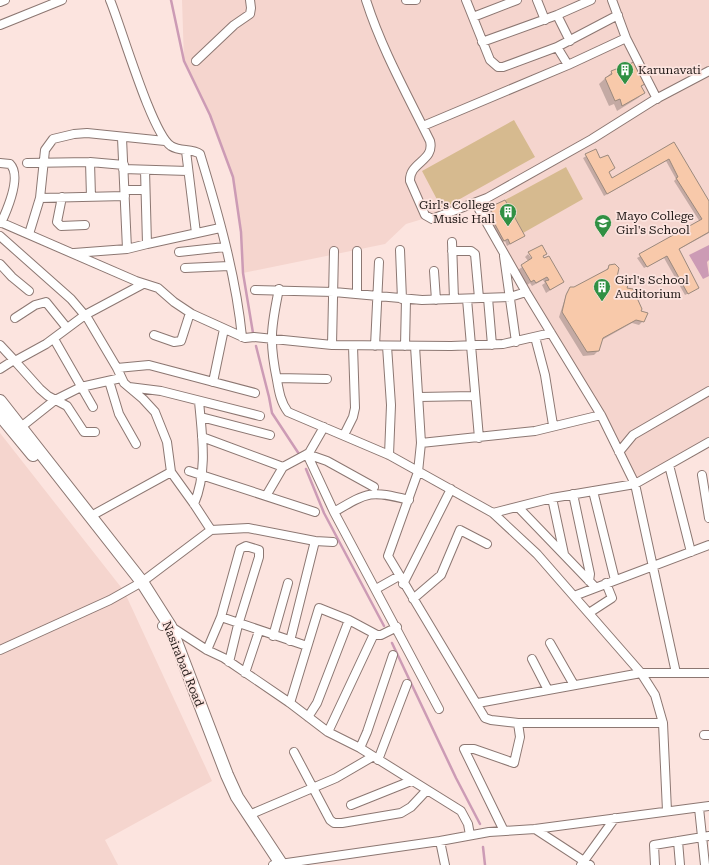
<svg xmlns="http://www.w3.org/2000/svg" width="709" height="865" viewBox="0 0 709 865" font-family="'Roboto Serif',serif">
	<rect width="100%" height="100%" fill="#fce4df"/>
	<path fill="#f5d5ce" d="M182,0H709V442L635,484L601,415L476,203L406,224L385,244L243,273L241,232L233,177L210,115L184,61Z
		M0,433L124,591L212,781L105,840L118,865H0Z"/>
	<path fill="#d6ba8f" d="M514,120L535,157L442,209L422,171Z
		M566,167L583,199L523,233L505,200Z"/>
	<path fill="#cc9bb5" d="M709,245V260L707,262L709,276L703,279L689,255Z"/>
	<path fill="#0003" d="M612,72L644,84L640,88L644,93L638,98L617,111L614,104L609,106L599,84Z
		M674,143L709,203V233L678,250L695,290L685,295L664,258L644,268L637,258L700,222L674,181L676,179L666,161L604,196L583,158L595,151L600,159L614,168L608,173L612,179Z
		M504,202L524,236L507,246L505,241L501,243L489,220L491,218L488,210Z
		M530,253L546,254L542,257L563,282L546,293L542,285L545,283L543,280L532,286L530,283L527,285L518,270L529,262L525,257L528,254L535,263Z
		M610,266L615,277L626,288L640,312L643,321L639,325L632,323L602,340L598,351L594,355L583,356L559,317L567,292L571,288H574L605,271Z"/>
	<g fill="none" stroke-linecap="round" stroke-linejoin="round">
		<path stroke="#cc9bb5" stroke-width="2.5" d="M171,0L184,61L210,115L233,177L241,232L243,273L253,333
			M256,346L269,397L272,413L299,454
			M306,469L324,513L384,626
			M392,643L456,778L480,824
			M483,847L485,865"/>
	</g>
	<path fill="#f8c9aa" stroke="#9b897d" d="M634,62L645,84L641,86L645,93L622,106L620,99L615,101L605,78L612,74L611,71Z
		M674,142L709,201V232L679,249L699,288L688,294L667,256L647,267L639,254L702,219L676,178L678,177L669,159L607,194L585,154L596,149L600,158L608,155L615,168L609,172L612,178Z
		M505,200L525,236L510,244L508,239L504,241L491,217L493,215L490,207Z
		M542,245L547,254L543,256L544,258L549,256L564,282L550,290L545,281L549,280L547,277L536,283L534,280L531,282L521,265L532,258L528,252Z
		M615,264L619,268L617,277L621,278L624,276L630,280L627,288L633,289L642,309L641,311L648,313L644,322L636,320L603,338L599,351L587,352L562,312L566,295L570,287H574L608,269L609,265Z"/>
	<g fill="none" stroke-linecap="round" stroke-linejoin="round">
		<defs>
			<path id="minor" d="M110,0C121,26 152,134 171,146C180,152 192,148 200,154C218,213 236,276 242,337
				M366,0C382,50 407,94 430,141C435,161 409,162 410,181L425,215L432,219L487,198L592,139L654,100L709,71
				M406,0H416
				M466,0L490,60L498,67H503L557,47L618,15
				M537,0L545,20
				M0,2L5,0
				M557,15L570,41
				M473,17L517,0
				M0,25L62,0
				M626,38L657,99
				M482,42L557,15L591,0
				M557,47L568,65
				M196,61L234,25L250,14L251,8L250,0
				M423,126L568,65L626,38L612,0
				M122,138L127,249
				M186,151L196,233
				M90,162L91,197
				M0,163L10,164C22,176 7,210 1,223
				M27,163L90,162L124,165
				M123,169L188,171
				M145,170L147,244L220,228
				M125,190H145
				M62,197L57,222L61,226L85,225
				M40,198L125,196
				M476,204L526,292L601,415L635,484L676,673
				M0,222L136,281L158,288L174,302L192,314L245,338L254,337L332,345L451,346L503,344L551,333
				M29,234L40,198L45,150L53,139L74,134L87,133L165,141
				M0,236L71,299L88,319L117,368L124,383L143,399L155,412L167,442L171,472L194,504L211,530L142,582L110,600L0,650
				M452,242L454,299
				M400,250L402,299
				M452,251H471L475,254L479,298
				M179,252L225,247
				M74,253L127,249L147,244
				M504,256L516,342
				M0,264L12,277L29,291
				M185,268L229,266
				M434,271L436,300
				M279,289C271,327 269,342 277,380C279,392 281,403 288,412L389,455L493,513L537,554L641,673L655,695L663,723L667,811
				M255,290L334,292L422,300L510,297L526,292
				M357,294V251
				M488,298L492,345
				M467,299L479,438
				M15,318L35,305L46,302L67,328
				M154,335L174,342L181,341L190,313
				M535,337L545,375L553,425
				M54,339L93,407
				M0,345L14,360
				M332,345L334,251
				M375,346L379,262
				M387,346L391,405L389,455
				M405,346L406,299
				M415,346L421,443
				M15,361L46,344L85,315L143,284
				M117,368L149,365L255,393
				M0,369L14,360L40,389L48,396L67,406L84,432H95
				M277,378L327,379
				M109,381L119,414L136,444
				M213,382L224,329
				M129,387L161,391L260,416
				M419,397L474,396
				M601,415L535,431L421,443L418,472L388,556L485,718L491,720L518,723H663
				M201,417L270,435
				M21,427L55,400L81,387L121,378
				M344,435L353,417L355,408L353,346
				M202,437L283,467
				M619,452L633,435L709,391
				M307,454L334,512L439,709
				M307,454L327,461L374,487
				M669,465L691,552
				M189,471L315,512
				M702,475L709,518
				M593,491L615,580
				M573,494L590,574L589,581
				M266,496L283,467L309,453L324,427
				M552,498L564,554
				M194,504C208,471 202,436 199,401
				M518,507L595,587
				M334,512C368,492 370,490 409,500
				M493,513L552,498L635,484L709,442
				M91,516L171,472
				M211,530L248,528L315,541L333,542
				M403,584L451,489
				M376,589L399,576
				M574,596L709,545
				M413,599L441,575L460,530L487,544
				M589,613L612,598L606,583
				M221,617L307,646
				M162,626H170L207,650L224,658L290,703L328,732L360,748L461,811L468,824L470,835
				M273,636L288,583
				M290,641L315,541
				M550,643L574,685
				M207,650L221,617L240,549L246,546L259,550V557L238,625L229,662
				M532,659L548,690
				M245,673L259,631
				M290,703L319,608L349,620L377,635H381L397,627
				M478,703L641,673H709
				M308,717L317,703L349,620
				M328,732L374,634
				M704,735H709
				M360,748L367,732L393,655
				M294,752L330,820L334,823H342L401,813L411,807L426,791
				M378,760L407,684
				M351,805L411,781
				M699,808L705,865
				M249,815L336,778L372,757
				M535,829L590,865
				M504,831L464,749H474L514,763L520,737L518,723
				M440,841L445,865
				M678,841L680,865
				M273,865L440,841L489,832L535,829L709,806
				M581,865L615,818
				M655,865L654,845L709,836"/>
			<path id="highway" d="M0,401L142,582L170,626L227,775L237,797L282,865
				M0,415L33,455"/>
		</defs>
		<use href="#minor" stroke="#8c7772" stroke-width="10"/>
		<use href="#highway" stroke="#8c7772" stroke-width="14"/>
		<use href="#minor" stroke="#fff" stroke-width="8"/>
		<use href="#highway" stroke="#fff" stroke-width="12"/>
	</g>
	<defs>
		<symbol id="building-pin" viewBox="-11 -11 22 30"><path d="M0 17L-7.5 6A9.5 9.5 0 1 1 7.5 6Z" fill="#309043" stroke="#fce4df"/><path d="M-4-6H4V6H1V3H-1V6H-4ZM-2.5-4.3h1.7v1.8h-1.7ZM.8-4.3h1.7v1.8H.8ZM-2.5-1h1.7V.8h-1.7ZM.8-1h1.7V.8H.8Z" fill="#fff"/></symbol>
		<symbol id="school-pin" viewBox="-11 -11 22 30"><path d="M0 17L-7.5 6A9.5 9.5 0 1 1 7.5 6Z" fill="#309043" stroke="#fce4df"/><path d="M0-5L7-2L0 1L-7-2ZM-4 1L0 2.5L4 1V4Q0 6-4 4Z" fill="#fff"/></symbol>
	</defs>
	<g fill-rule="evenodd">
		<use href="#building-pin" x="615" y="60" width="20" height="27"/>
		<use href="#building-pin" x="498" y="202" width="20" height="27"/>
		<use href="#school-pin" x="593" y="213" width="20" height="27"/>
		<use href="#building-pin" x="592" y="277" width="20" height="27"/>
	</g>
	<g text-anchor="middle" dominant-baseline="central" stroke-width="3.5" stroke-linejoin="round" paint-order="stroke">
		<g font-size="12" fill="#221a18" stroke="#fce4df" text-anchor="start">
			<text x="638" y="70">Karunavati</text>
			<text x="495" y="205" text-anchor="end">Girl's College<tspan x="495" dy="14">Music Hall</tspan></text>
			<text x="616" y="216">Mayo College<tspan x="616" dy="14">Girl's School</tspan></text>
			<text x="615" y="280">Girl's School<tspan x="615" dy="14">Auditorium</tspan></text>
		</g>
		<g font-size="12" fill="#221a18" stroke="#fce4df">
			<text transform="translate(183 664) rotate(68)">Nasirabad Road</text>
		</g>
	</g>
</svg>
